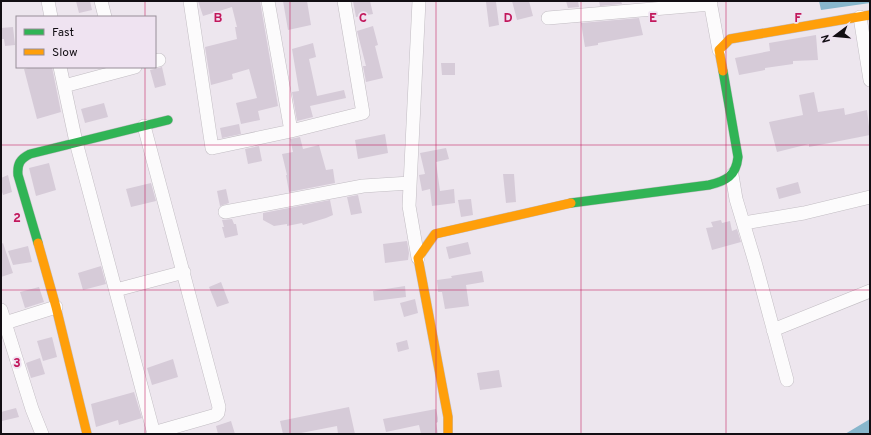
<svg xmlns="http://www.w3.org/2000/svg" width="871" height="435" viewBox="0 0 871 435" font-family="Overpass,sans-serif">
	<rect width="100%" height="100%" fill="#ede6ee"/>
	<path fill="#88b6cc" d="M819,1H870V3L821,10Z
		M870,419V434H845Z"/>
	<path fill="#d6cbd8" d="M76,1H90L92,10L79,13Z
		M198,1H244L245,2L260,1L278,106L258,111L260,120L241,124L236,103L257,98L249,69L232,74L233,79L211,85L205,47L237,39L235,27H237L232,7L203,16Z
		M283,1H307L311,25L288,30Z
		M353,1H370L373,14L356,17Z
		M512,1H529L533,16L517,20Z
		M566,1H578L579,7L568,8Z
		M599,1H621L622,4L600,6Z
		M486,2H496L499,25L489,27Z
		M639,18L643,35L598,43V45L585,47L581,23Z
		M373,26L378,45L375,46L383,78L366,82L363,66H366L357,31Z
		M13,27L15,45L5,46L4,39H1V28Z
		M816,35L818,60L793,61V64L765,68V70L739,75L735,58L770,51L769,43Z
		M313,43L316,57L309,59L317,96L344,90L346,98L310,106L313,117L297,121L292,92L299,91L292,49Z
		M441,63H455V75H442Z
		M32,67H52L61,112L37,119L24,69Z
		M162,67L166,85L155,88L150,70Z
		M814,92L818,112L844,108L845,115L867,110L870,135L809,147V144L777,152L769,122L803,115L799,95Z
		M104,103L108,117L85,123L81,109Z
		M239,124L241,134L222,138L220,128Z
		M385,134L388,153L358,159L355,140Z
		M300,137L303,149L319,145L326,170L333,169L335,183L289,192L286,175H287L282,154L293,152L290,139Z
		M259,146L262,161L248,164L245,149Z
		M446,148L449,159L436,162L440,191L454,189L455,203L432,206L430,189L422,191L419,175L425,174L420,153Z
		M49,163L56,190L36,196L29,168Z
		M503,174H514L516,202L506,203Z
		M8,175L12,192L3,195L1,189V178Z
		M798,182L801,193L779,199L776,188Z
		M151,183L156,201L131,207L126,189Z
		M226,189L229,203L220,206L217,191Z
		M358,195L362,213L351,215L347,197Z
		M471,199L473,215L461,217L458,200Z
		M330,200L333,215L326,218L303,225L302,223L287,226V224L274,226L263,220V213Z
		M232,219L234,224H236L238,235L225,238L222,227H224L222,220Z
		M721,220L722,223L730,221L732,231L737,229L741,242L712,250L706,228L713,227L711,222Z
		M407,241L409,253L408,260L385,263L383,244Z
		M468,242L471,254L449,259L446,247Z
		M3,243L13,273L1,277V244Z
		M28,246L32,262L13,265L8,251Z
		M101,266L106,284L83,290L78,273Z
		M482,271L484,282L466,285L469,306L445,309L442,292H438L437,280L452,278L451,276Z
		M221,282L229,303L217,307L209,287Z
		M405,286L406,297L374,301L373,291Z
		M39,287L44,302L25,308L20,292Z
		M415,299L418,313L404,317L400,303Z
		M52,337L57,357L43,361L37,341Z
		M407,340L409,349L398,352L396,343Z
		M40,358L45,374L31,378L26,363Z
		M173,359L178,377L152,385L147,368Z
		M499,370L502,387L480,390L477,373Z
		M134,392L142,418L119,425L118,420L96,427L91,404Z
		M349,407L355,434H338L337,426L296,434H283L280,421Z
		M16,408L19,417L2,421L1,412Z
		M436,409L438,418V422L436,423L438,434H421L419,425L386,432L383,419Z
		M231,421L235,434H218L216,426Z"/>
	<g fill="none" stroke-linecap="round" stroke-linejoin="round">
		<defs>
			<path id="street" d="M48,1L51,17
				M101,1L105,17
				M190,1L212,148L291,131L363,113L344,1
				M268,1L291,131
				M710,1L719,50
				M860,17L870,80
				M548,18L711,4
				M155,61L159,60
				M60,67L76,142L154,434
				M64,86L135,67
				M144,126L219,407L218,413L216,415L153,433
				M732,175L736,199L755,262L787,380
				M225,212L363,186L410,183
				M744,223L804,213L870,197
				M418,258L409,206L419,1
				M116,290L184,272
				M1,310L32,409L42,434
				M5,323L56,307
				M773,330L870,291"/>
			<path id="fast" d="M571,203L709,185C726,181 736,176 738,157L723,71
				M38,243L18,175C17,164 20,159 30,154L168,120"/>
			<path id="slow" d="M723,71L719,50L730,39L870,15
				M38,243L56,307L87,434
				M448,434V417L418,258L435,234L571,203"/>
		</defs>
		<use href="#street" stroke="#c2bdc3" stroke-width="14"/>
		<use href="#fast" stroke="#c2bdc3" stroke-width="10"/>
		<use href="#slow" stroke="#c2bdc3" stroke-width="10"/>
		<use href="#street" stroke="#fcfbfc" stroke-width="13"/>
		<use href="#fast" stroke="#30b455" stroke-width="9"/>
		<use href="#slow" stroke="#ff9f0a" stroke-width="9"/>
	</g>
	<path fill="none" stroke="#c2185b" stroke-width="1" stroke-opacity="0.55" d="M145,1V17M290,1V434M436,1V434M581,1V434M726,1V434M145,67V434M1,145H870M1,290H870"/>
	<g font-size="13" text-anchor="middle" font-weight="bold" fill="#c2185b" stroke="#efe3f1" stroke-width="3.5" stroke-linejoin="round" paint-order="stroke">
		<text x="218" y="22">B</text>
		<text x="363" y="22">C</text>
		<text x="508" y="22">D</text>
		<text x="653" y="22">E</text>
		<text x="798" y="22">F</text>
		<text x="17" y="222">2</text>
		<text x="17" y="367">3</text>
	</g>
	<rect width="871" height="435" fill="none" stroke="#120e13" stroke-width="4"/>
	<rect x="16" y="16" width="140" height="52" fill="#efe3f1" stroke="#978e98"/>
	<rect x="24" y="29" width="20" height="6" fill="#30b455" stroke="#978e98"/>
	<text x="52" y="36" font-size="12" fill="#120e13">Fast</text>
	<rect x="24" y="49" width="20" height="6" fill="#ff9f0a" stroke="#978e98"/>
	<text x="52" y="56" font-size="12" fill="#120e13">Slow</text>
	<g transform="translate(835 36) rotate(254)" stroke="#efe3f1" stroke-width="3" paint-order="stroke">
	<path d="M0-3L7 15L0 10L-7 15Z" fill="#120e13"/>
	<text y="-6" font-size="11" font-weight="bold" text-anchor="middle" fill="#120e13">N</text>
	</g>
</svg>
